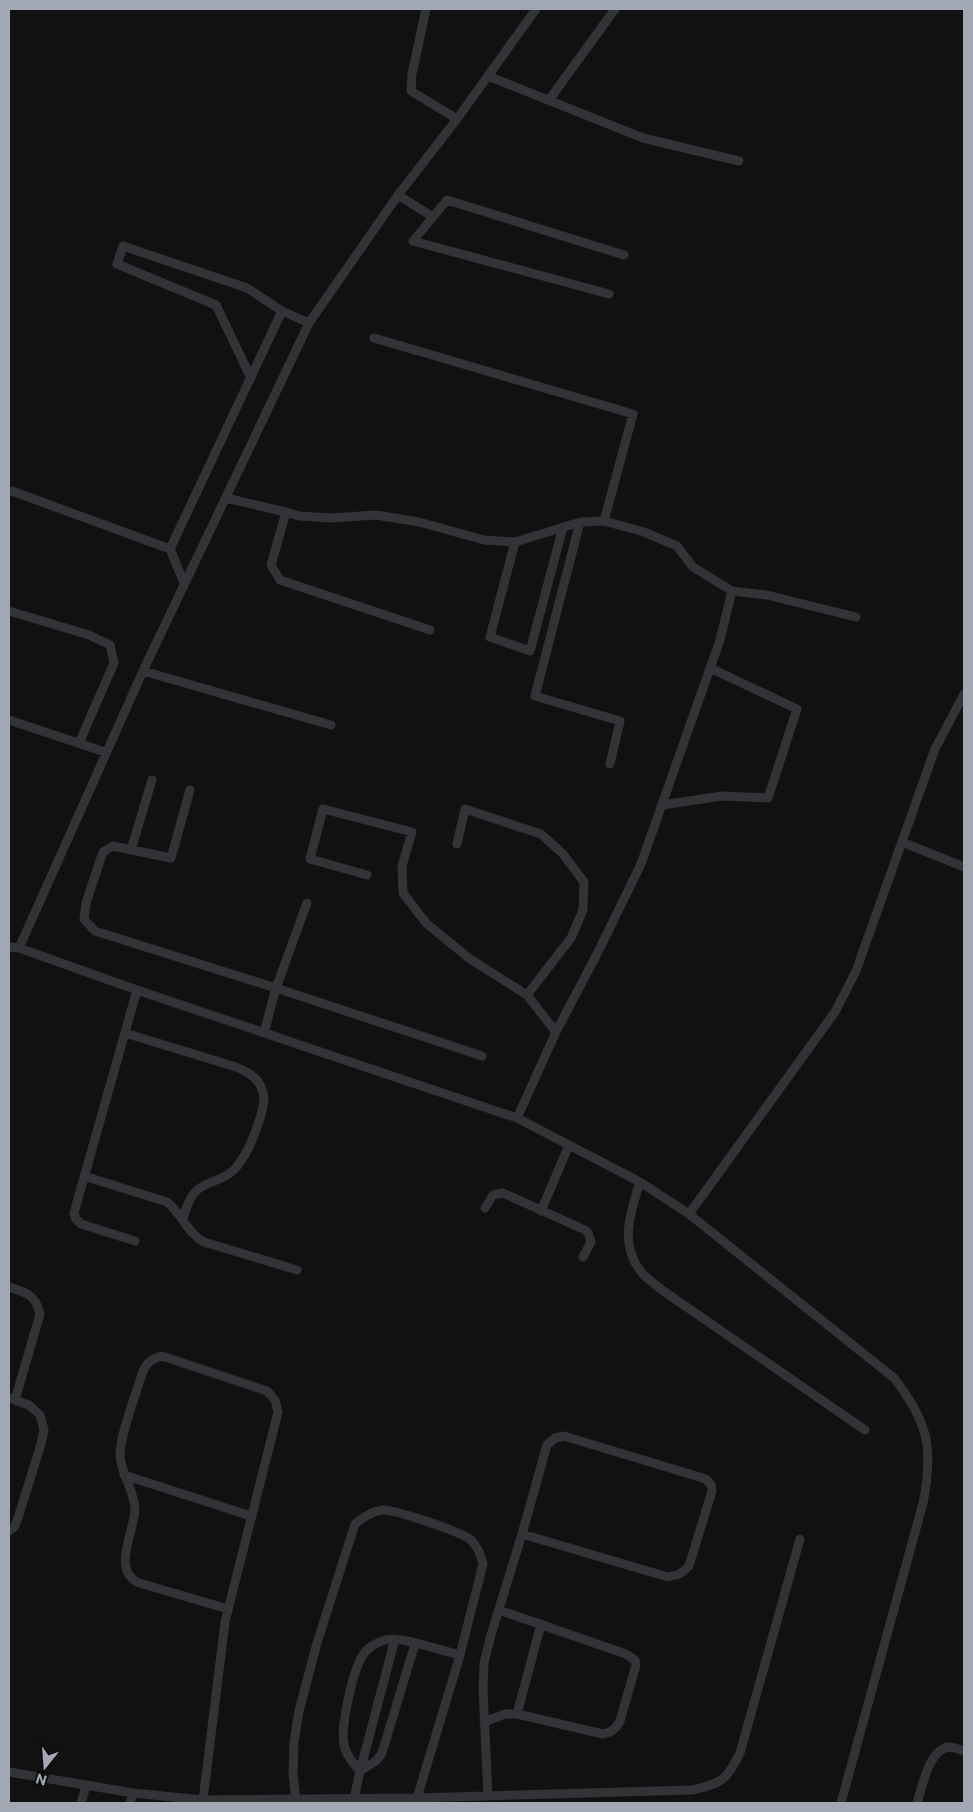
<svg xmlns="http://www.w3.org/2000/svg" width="973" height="1812" viewBox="0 0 973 1812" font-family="Commissioner,sans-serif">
	<rect width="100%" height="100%" fill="#111112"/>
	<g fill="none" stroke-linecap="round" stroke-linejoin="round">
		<path stroke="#323337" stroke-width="9" d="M426,9L412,74L411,91L457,119
			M488,76L643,138L739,161
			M549,100L615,9
			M398,195L433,217
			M609,294L413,241L447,200L624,255
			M374,338L633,414L604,521
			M251,378L216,305L117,264L123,246L247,288L282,311
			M12,491L170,549L184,583
			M226,498L286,512L299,516L331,518L376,515L419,522L484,540L515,542L580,522L604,521L644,532L677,546L693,567L732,591L767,595L856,617
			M286,512L271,565L280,580L430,630
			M580,522L535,696L620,721L610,764
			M515,542L490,637L530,651L563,527
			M170,549L282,311L309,323
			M9,611L89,635L110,645L114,663L79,743
			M143,671L331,725
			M9,720L105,752
			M190,790L171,858L113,846L103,852L86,903L84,919L95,931L276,988L482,1056
			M662,805L722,796L768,798L797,709L710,668
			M902,842L964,867
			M457,844L465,809L541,834L563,854L584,882L583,910L571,938L527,995
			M131,850L152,780
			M367,875L310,859L323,809L412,832L402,866L403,893L426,923L470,959L527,995L556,1032
			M9,947L19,948L137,990L517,1118L640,1182L689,1214L894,1378C928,1422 934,1448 923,1503L841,1803
			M19,948L143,671L309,323L398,195L457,119L536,9
			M125,1033L236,1067C245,1071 256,1076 260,1085C262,1089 264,1096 264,1100C262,1119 246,1162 230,1173C220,1181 205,1182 196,1191C189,1198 186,1209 183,1218
			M264,1033L276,988L307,903
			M517,1118L556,1032L598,952L641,864L720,640L732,591
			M84,1176L167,1202C182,1214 187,1233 204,1242L297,1270
			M640,1182C630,1213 618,1247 644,1275C649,1280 656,1285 662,1290L865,1430
			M485,1208L493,1195L503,1193L585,1230L588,1233L591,1242L583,1257
			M541,1211L569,1145
			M689,1214L835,1012L856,971L935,749L964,694
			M135,1241L81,1224L76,1219L74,1213L137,990
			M9,1287C27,1293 35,1294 40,1314L15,1400
			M9,1398L29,1405L40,1415L44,1430L41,1444L17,1521L14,1527L9,1531
			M564,1436L706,1479L711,1485L712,1491L689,1566L680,1574L668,1577L522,1534L547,1445L555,1438Z
			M124,1475L251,1516
			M415,1644L382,1753L376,1761L360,1771C353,1763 346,1755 344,1745C340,1727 353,1670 363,1655C367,1648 377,1642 385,1640C403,1636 441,1651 460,1655
			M517,1714L541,1624
			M484,1722L505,1714H517L603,1734C612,1732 616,1729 620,1721L636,1665L635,1660L626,1654L499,1610
			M9,1772L133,1793L203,1800L417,1798L692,1790C722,1783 726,1781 740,1753L800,1539
			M488,1795L483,1689L484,1663L491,1635L522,1534
			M354,1799L360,1771L395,1639
			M203,1800L225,1622L278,1412L275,1400L267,1391L162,1356C151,1359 146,1363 142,1374C136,1394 120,1435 120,1455C121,1475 135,1491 135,1510C134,1529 115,1566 133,1579C135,1582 140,1583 143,1584L228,1609
			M81,1803L86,1786
			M130,1803L133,1793
			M296,1803L293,1773L294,1742L299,1711L317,1643L355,1524C364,1517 371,1512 382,1510C394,1509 462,1532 471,1540C478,1547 480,1554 483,1564L460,1655L417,1798
			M917,1803C922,1787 929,1749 949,1747C954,1747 960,1750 964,1751"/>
	</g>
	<rect width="973" height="1812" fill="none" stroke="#a2a8b3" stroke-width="20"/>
	<g transform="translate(45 1767) rotate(197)" stroke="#0c0c0d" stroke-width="4" paint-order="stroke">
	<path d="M0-4L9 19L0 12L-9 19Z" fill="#a2a8b3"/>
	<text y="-8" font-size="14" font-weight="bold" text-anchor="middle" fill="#a2a8b3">N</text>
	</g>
</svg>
